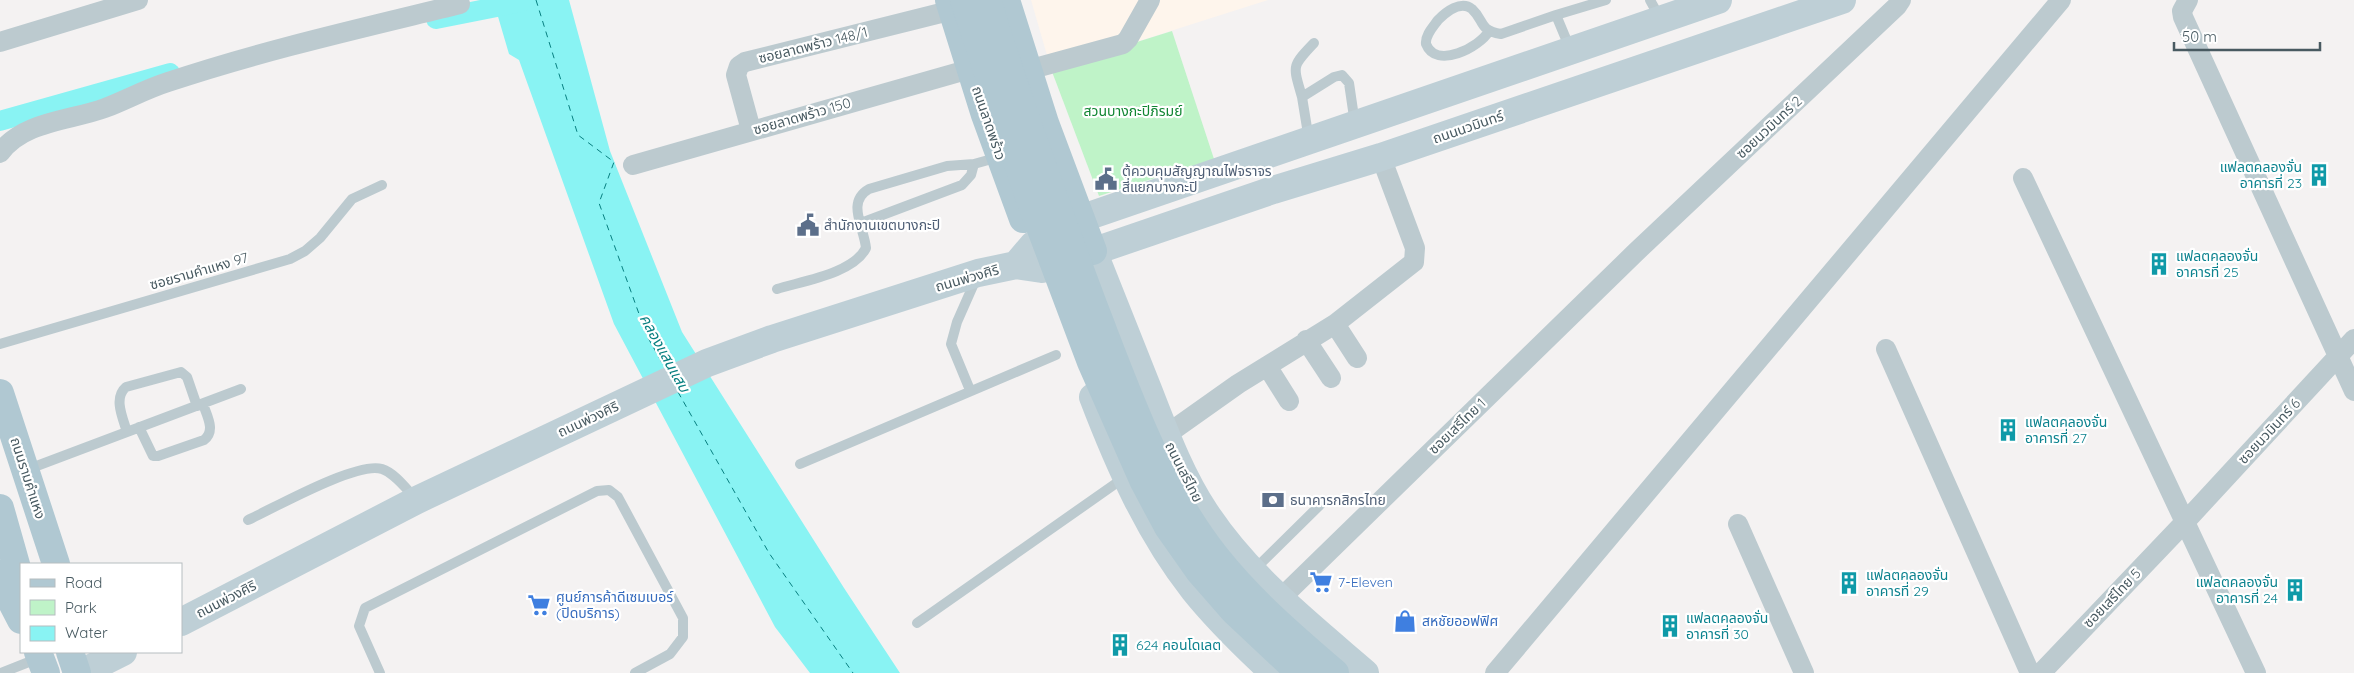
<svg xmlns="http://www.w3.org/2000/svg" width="2354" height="673" viewBox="0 0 2354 673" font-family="Quicksand,'Noto Sans Thai',sans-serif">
	<rect width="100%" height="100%" fill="#f4f2f2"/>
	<path fill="#fef5ec" d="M1031,0H1268L1051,69Z"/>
	<path fill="#bff3c8" d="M1172,31L1214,159L1099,196L1051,69Z"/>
	<path fill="#89f3f3" d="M495,0H569L610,151L682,332L844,588L900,673H810L775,627L614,324L519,60L509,54L494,3Z"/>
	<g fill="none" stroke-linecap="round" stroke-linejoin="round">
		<path stroke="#89f3f3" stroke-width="20" d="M436,19L521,2
			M0,121L170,73"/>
		<path stroke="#077f80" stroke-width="1" stroke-dasharray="6 5" stroke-linecap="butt" d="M536,0L578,135L614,162L599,203L647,336L665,368
			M678,392L769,553L853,673"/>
		<path stroke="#bccacf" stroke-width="10" d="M1650,0L1661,20
			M1489,31C1480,47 1436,70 1426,44C1425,35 1433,27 1438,20C1446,12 1461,0 1472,9C1485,21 1478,30 1501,34L1556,15
			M1571,51L1556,15L1606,0
			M1302,97C1293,65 1291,67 1314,43
			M1309,140L1302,97L1334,77L1342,75L1349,83L1355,124
			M861,223L962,185L971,175L974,164
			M777,289C803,281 854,273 866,248C864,227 846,202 869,189L947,166L974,164L999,157
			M0,344L290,259L305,251L320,238L352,199L382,185
			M970,390L951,344L957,322L976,279
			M139,427L153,456H158L204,440C216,431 207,416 203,404
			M127,432C123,418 113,398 126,387L181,372L187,377L197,406
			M800,464L1056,355
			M26,470L241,389
			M248,520C274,508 357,461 382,469C395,473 407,490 416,499
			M1253,571L1323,502
			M917,623L1125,477
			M1,673L39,658
			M380,673L359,626L365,608L597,491L609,490L618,497L683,618V637L670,654L635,673"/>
		<path stroke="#bccacf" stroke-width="20" d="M2188,0L2182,11L2183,17L2354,391
			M0,42L138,0
			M1028,70L1123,44L1128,39L1150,0
			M751,130L736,75L739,66L745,62L953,10
			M0,153C23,121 70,121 105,108C126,100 146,89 168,82C264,50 362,28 460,4
			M633,165L970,69
			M2023,178L2256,673
			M1335,324L1357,358
			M1306,340L1331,378
			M1886,349L2030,673
			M1267,366L1289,401
			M1166,435L1238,384L1335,324L1414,262L1415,248L1381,157
			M1738,524L1804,673
			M1280,599L1635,253L1897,6L1901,0
			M1495,673C1683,448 1874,225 2061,0
			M2041,673L2184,523L2354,339"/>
		<path stroke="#becfd6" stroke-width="28" d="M1093,251C1112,298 1130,345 1149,392C1165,433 1181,476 1205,512C1247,576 1308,624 1365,673
			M1016,265L1033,245L1080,219L1718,0
			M1093,397C1119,465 1149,533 1194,590C1218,620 1246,647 1274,673
			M181,622L417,500L707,363L772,339L978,273L1016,265L1042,269L1273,190L1381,157L1842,0
			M87,673L91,668L123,652"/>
		<path stroke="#b0c8d2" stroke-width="28" d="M949,0L985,115L1023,219
			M1006,0L1045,123L1093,251
			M0,393L56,564
			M0,508L21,582
			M0,574L9,597L21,620
			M38,652L46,673
			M70,652L77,673"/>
		<path stroke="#b0c8d2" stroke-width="28" d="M964,0L1030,200L1091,362L1144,482L1168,527L1199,571L1234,611L1300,673
			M987,0C1019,104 1056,206 1094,307C1127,392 1159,485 1216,557C1251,601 1293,637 1335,673"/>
	</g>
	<defs>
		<symbol id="building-bare" viewBox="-9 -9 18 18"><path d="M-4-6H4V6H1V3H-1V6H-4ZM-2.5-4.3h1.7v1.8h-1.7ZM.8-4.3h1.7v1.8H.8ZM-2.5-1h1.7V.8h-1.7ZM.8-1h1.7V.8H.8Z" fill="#0f9aa8" stroke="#fff" stroke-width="2.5" paint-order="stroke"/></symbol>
		<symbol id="civic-bare" viewBox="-9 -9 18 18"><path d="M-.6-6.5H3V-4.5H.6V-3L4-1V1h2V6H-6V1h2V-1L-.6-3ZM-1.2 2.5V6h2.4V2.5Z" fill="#5c6f8a" stroke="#fff" stroke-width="2.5" paint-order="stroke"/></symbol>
		<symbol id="bank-bare" viewBox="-9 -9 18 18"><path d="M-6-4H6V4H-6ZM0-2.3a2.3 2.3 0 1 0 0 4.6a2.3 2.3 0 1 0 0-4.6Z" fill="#5c6f8a" stroke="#fff" stroke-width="2.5" paint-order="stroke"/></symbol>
		<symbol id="supermarket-bare" viewBox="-9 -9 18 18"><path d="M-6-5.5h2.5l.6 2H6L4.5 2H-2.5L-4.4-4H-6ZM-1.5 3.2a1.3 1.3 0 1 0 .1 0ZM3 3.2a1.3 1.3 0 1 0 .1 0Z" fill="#3f7fe0" stroke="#fff" stroke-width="2.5" paint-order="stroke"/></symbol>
		<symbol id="shop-bare" viewBox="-9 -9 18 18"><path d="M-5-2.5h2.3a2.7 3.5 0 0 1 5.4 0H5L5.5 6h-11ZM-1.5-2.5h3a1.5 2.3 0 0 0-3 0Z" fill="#3f7fe0" stroke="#fff" stroke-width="2.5" paint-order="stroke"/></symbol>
	</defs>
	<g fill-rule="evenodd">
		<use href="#building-bare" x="2303" y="159" width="32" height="32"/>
		<use href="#civic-bare" x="1090" y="163" width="32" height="32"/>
		<use href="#civic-bare" x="792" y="209" width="32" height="32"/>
		<use href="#building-bare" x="2143" y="248" width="32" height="32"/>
		<use href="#building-bare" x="1992" y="414" width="32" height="32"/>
		<use href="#bank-bare" x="1257" y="484" width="32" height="32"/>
		<use href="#supermarket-bare" x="1305" y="566" width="32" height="32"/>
		<use href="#building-bare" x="1833" y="567" width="32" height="32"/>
		<use href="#building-bare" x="2279" y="574" width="32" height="32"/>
		<use href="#supermarket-bare" x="523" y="589" width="32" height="32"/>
		<use href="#shop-bare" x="1389" y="605" width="32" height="32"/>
		<use href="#building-bare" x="1654" y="610" width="32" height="32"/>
		<use href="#building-bare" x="1104" y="629" width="32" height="32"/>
	</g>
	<g text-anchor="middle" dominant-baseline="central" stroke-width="4.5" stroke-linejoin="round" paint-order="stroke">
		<g font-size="14" fill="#485a61" stroke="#fff">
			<text transform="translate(813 45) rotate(-14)">ซอยลาดพร้าว 148/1</text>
			<text transform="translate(802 116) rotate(-16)">ซอยลาดพร้าว 150</text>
			<text transform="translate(989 123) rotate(71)">ถนนลาดพร้าว</text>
			<text transform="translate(1468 127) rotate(-19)">ถนนนวมินทร์</text>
			<text transform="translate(1769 127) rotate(-43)">ซอยนวมินทร์ 2</text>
			<text transform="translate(199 271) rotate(-16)">ซอยรามคำแหง 97</text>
			<text transform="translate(967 278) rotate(-16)">ถนนพ่วงศิริ</text>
			<text transform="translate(588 419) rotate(-25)">ถนนพ่วงศิริ</text>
			<text transform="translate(1457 426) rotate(-44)">ซอยเสรีไทย 1</text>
			<text transform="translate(2269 431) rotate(-47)">ซอยนวมินทร์ 6</text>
			<text transform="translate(1184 472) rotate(63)">ถนนเสรีไทย</text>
			<text transform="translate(28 478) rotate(72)">ถนนรามคำแหง</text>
			<text transform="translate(2112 598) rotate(-46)">ซอยเสรีไทย 5</text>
			<text transform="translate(226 599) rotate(-27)">ถนนพ่วงศิริ</text>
		</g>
		<g font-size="14" fill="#108532" stroke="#fff">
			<text x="1133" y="111">สวนบางกะปิภิรมย์</text>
		</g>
		<g font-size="14" fill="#0d838f" stroke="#fff" text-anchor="start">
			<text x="2302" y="167" text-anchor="end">แฟลตคลองจั่น<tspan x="2302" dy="16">อาคารที่ 23</tspan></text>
			<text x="2176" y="256">แฟลตคลองจั่น<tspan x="2176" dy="16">อาคารที่ 25</tspan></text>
			<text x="2025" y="422">แฟลตคลองจั่น<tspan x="2025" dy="16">อาคารที่ 27</tspan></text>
			<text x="1866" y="575">แฟลตคลองจั่น<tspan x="1866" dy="16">อาคารที่ 29</tspan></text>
			<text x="2278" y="582" text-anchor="end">แฟลตคลองจั่น<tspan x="2278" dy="16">อาคารที่ 24</tspan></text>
			<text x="1686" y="618">แฟลตคลองจั่น<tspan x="1686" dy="16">อาคารที่ 30</tspan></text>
			<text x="1136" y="645">624 คอนโดเลต</text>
		</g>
		<g font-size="14" fill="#4e5e75" stroke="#fff" text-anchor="start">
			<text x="1122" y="171">ตู้ควบคุมสัญญาณไฟจราจร<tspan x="1122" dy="16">สี่แยกบางกะปิ</tspan></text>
			<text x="824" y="225">สำนักงานเขตบางกะปิ</text>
			<text x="1290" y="500">ธนาคารกสิกรไทย</text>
		</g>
		<g font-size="14" fill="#366cbe" stroke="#fff" text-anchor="start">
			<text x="1338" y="582">7-Eleven</text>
			<text x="556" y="597">ศูนย์การค้าดีเซมเบอร์<tspan x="556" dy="16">(ปิดบริการ)</tspan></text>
			<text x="1422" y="621">สหชัยออฟฟิศ</text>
		</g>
		<g font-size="15" font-style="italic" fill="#077f80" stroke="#fff">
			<text transform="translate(665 353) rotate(61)">คลองแสนแสบ</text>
		</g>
	</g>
	<rect x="20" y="563" width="162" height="90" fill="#ffffff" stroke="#b6bdc0"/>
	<rect x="30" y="579" width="25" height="8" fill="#b0c8d2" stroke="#b6bdc0"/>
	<text x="65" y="588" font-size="15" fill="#485a61">Road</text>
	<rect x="30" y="600" width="25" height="15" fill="#bff3c8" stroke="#b6bdc0"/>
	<text x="65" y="613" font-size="15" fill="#485a61">Park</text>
	<rect x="30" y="626" width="25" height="15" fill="#89f3f3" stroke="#b6bdc0"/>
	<text x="65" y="638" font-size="15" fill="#485a61">Water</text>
	<path d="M2174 42v8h146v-8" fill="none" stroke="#485a61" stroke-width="2.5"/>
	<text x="2182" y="42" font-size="15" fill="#485a61" stroke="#ffffff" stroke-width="4" paint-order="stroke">50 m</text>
</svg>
